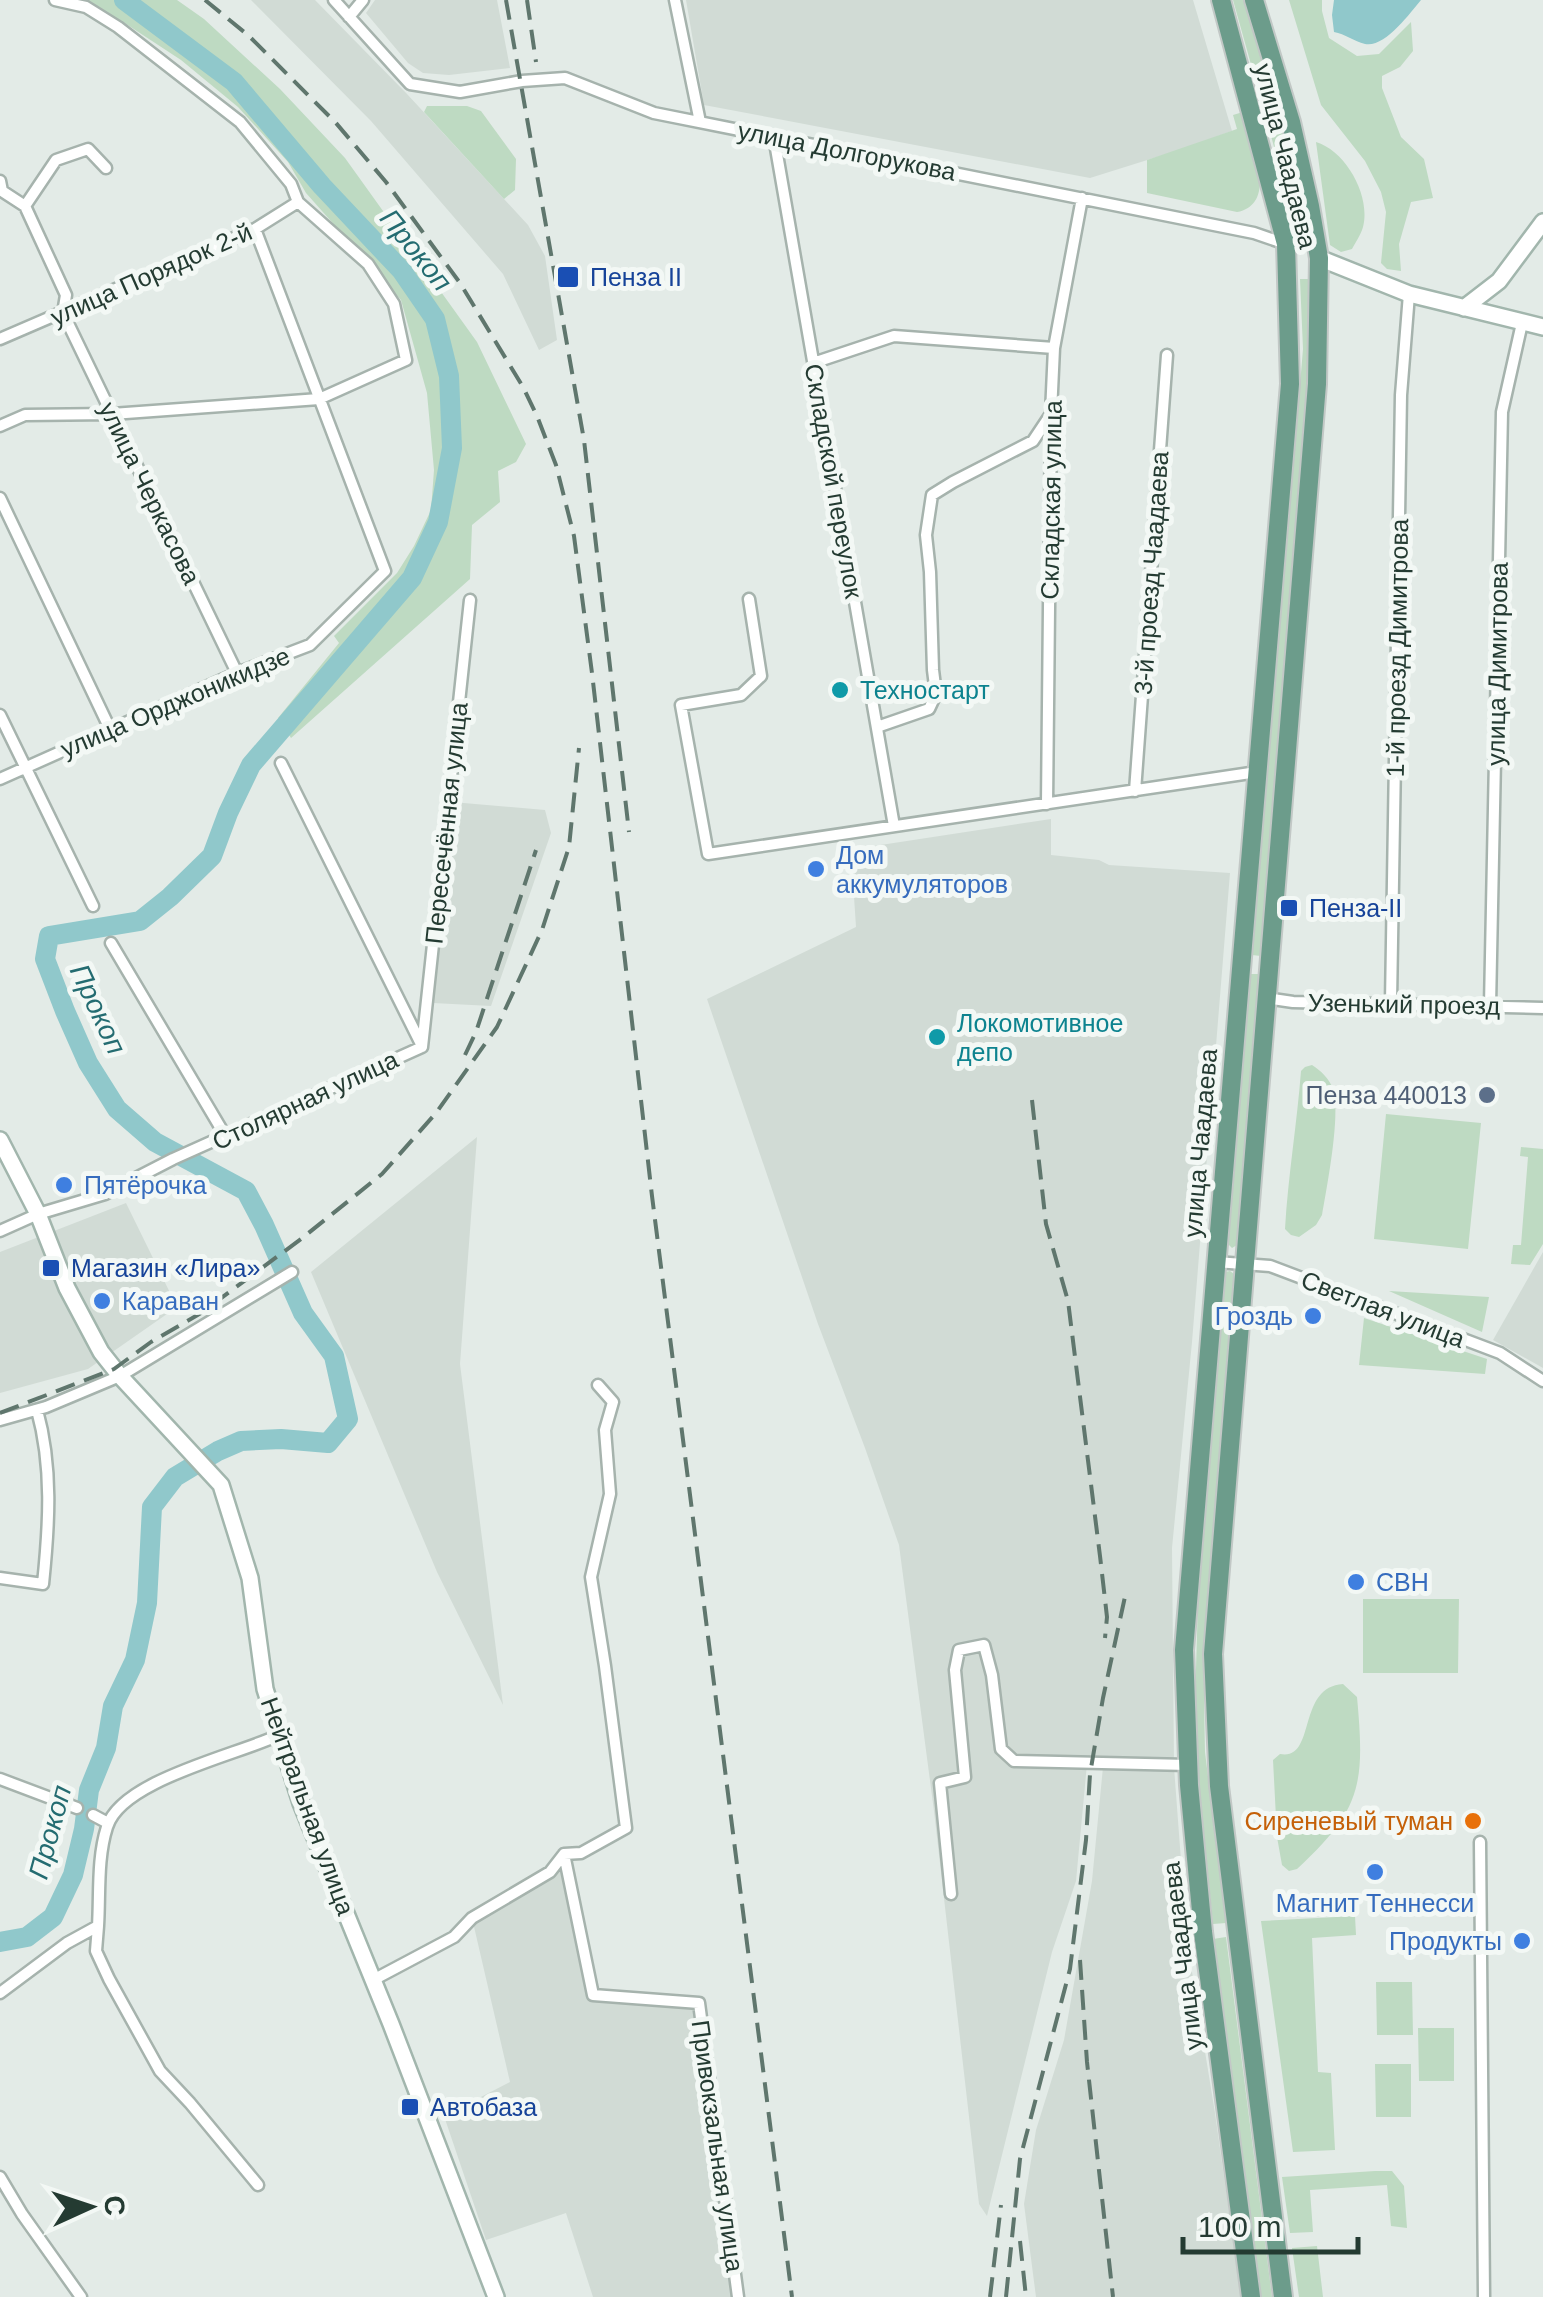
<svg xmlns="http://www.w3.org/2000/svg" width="1543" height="2297" viewBox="0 0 1543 2297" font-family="Arial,sans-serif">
	<rect width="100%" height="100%" fill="#e3ebe7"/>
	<path fill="#d1dbd5" d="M251,0H315L407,94L528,225L545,256L557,340L539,350L503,274L371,121Z
		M375,0H497L510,68L449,75L423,73L408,63L366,13Z
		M686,0H1193L1232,131L1176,151L1090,178L704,105Z
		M452,802L545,810L551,833L491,1006L433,1003Z
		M1051,819V855L1099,860L1109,865L1230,873L1192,1342L1172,1548L1174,1767L1187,1941L1215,2113L1241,2297H1036L1024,2204L1036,2130L1064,2040L1092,1881L1103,1767L1087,1764L1076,1881L1052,1952L987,2216L979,2204L934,1811L899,1545L865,1448L818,1324L707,999L856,927L852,866L854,853L861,848Z
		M477,1137L460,1364L503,1705L437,1572L311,1272Z
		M126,1203L177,1307L88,1369L0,1393V1252Z
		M1543,1252V1368L1493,1340Z
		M564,1854L593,1994L699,2003L733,2297H593L566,2213L486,2240L444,2116L510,2082L472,1918L550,1872Z"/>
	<path fill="#bedac2" d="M70,0H177L204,19L280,89L345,158L477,342L526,444L516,462L498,471L500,502L472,525L470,579L291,738L278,718L339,643L334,636L397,573L414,546L431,510L434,470L427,393L401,300L306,193L288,162L238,107L181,60L120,20Z
		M1233,0H1246L1296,183L1285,186Z
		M1289,0H1322V11L1329,38L1357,56L1379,54L1411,22L1413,51L1400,67L1382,76V88L1401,137L1424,159L1433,198L1411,202L1399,244L1401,271L1387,269L1381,263L1386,212L1381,192L1365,161L1321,105Z
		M427,106H467L481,111L516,159L515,190L504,199L424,112Z
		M1243,112C1251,139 1280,204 1237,212L1147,193V160L1237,129L1233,115Z
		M1316,142C1346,151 1371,196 1363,227C1361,234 1356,242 1352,249L1341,252L1330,245Z
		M1300,279H1311L1312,359L1261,956L1252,955L1303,349Z
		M1250,974H1260L1237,1245L1232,1248L1228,1244Z
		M1312,1065C1321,1071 1329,1078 1333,1089C1341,1114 1327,1186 1322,1215L1316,1225L1299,1237L1291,1235L1285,1229C1288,1176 1297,1124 1301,1071L1305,1067Z
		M1386,1114L1481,1123L1468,1249L1374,1239Z
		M1521,1147L1543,1149V1244L1530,1265L1511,1264L1513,1245H1521L1528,1157L1520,1156Z
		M1230,1271L1234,1274L1207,1602L1204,1702L1205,1752L1226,1923L1213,1924L1196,1753L1195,1702L1198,1601L1225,1272Z
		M1389,1291L1489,1297L1482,1332Z
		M1364,1318L1487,1359L1485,1374L1359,1365Z
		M1363,1599H1459L1458,1673H1363Z
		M1343,1684L1357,1697C1365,1784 1362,1809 1297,1869L1289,1871L1282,1865L1277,1837L1273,1760L1280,1754C1317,1761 1296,1687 1343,1684Z
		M1355,1916L1356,1935L1312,1938L1318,2072L1331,2073L1335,2150L1293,2152L1261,1921Z
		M1226,1937L1272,2297H1261L1213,1939Z
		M1376,1982H1412L1413,2035H1377Z
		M1418,2028H1454V2081H1419Z
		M1375,2064H1411V2117H1376Z
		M1375,2171H1392L1404,2186L1407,2228L1391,2226L1387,2185L1310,2190L1313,2232L1290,2233L1282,2177Z
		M1317,2246L1323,2297H1299L1292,2248Z"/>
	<path fill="#90c8cb" d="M1334,0H1421C1409,14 1385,48 1365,44C1354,41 1345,34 1334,32L1332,15Z"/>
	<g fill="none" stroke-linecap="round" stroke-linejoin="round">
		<path stroke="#90c8cb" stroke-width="20" d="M0,1942L27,1937L53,1917L73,1875L84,1829L89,1790L106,1748L113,1706L135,1660L147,1603L152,1507L175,1477L218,1451L241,1441L281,1439L328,1443L348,1419L334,1356L303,1313L264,1225L246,1191L155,1142L117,1109L88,1063L65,1011L45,959L49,936L140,921L170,897L212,856L228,813L251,765L412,578L438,522L452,448L449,376L435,319L402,271L322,186L234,82L124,0"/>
		<defs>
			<path id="street" d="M334,0L410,84L460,92L522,81L565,78L654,113L1254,233L1286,244
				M675,0L700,122
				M349,17L363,0
				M774,137L894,826
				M0,181L2,191L25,206L66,295L63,313L237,673
				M25,206L56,160L88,149L106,168
				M0,339L255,229L298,202
				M813,363L894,336L1054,348
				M0,426L25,415L112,414L319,399L406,360L394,304L368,264L298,202L291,184L240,122L118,27L86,7L55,0
				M0,498L110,729
				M749,599L761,676L741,695L681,705L708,854L1257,772
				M0,715L93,906
				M877,727L929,709L936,694L933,670L930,572L926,535L932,495L953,482L1033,441L1051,414
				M281,763L422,1046
				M0,779L237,673L310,645L385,571L255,229
				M1135,791L1167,355
				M1047,804L1051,413L1054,348L1082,198
				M111,943L226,1137
				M1266,998L1293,1002L1543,1008
				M1391,1002L1401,395L1409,294
				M1490,1006L1502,412L1522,323
				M422,1047L470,600
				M0,1231L38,1214L105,1194L173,1159L422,1047
				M1216,1262L1270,1266L1500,1353L1543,1381
				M0,1420L46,1407L120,1376L292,1272
				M0,1578L43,1584C49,1526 53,1467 37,1410
				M0,1779L77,1808
				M93,1815L108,1823
				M1480,1842L1484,2297
				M564,1854L593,1995L699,2003L738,2297
				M951,1894L940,1783L965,1777L955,1670L959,1650L984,1645L992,1675L1001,1749L1014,1761L1188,1765
				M98,1926L96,1951L109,1979L160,2071L190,2103L258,2185
				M373,1980L454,1937L472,1918L550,1872L564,1854L581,1853L626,1828L605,1666L591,1577L610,1494L605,1430L613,1402L598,1385
				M0,1993L67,1943L98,1926C100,1894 97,1858 107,1827C121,1780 237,1755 279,1735
				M0,2177L22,2214L81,2297"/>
			<path id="secondary" d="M1319,258L1409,294L1543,327
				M1464,308L1499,281L1543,222
				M0,1140L38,1214L67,1288L101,1352L120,1376L221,1485L250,1578L265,1689L301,1803L391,2024L496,2297"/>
			<path id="primary" d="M1221,0L1286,244L1290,384L1184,1650L1189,1785L1203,1932L1251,2297
				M1254,0L1291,122L1310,206L1319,258L1317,384L1213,1654L1219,1786L1283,2297"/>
		</defs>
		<use href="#street" stroke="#a6b3ad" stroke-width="15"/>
		<use href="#secondary" stroke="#a2b6ad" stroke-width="20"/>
		<use href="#primary" stroke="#c2c8c6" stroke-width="22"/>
		<use href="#street" stroke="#fff" stroke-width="10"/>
		<use href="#secondary" stroke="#fff" stroke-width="15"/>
		<use href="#primary" stroke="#6c9c8b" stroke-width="18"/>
		<path stroke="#5f766d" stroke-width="4" stroke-dasharray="20 10" stroke-linecap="butt" d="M205,0L249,36L336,123L386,182L460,283L523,387L537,416L556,465L574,536L592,673L652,1196L792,2297
			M506,0L584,440L629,832
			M527,0L536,62
			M465,1055L476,1032L536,850
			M1032,1100L1046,1224L1068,1301L1100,1556L1107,1617L1105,1638
			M0,1413L114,1369L151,1342L201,1313L301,1239L382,1174L436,1113L497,1027L542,930L569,847L579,748
			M1080,1960L1087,2062L1113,2297
			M1020,2241L1026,2297
			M990,2297L1001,2205
			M1006,2297L1020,2159L1070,1969L1086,1840L1090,1774L1103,1698L1126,1592"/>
	</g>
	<g fill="#1a4fb4" stroke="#f3f8f5" stroke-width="4">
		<rect x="556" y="265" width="24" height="24" rx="5"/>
		<rect x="1279" y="898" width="20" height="20" rx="5"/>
		<rect x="41" y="1258" width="20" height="20" rx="5"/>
		<rect x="400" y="2097" width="20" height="20" rx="5"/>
	</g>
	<g fill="#0f9aa8" stroke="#f3f8f5" stroke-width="4">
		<circle cx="840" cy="690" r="10"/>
		<circle cx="937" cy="1037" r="10"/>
	</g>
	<g fill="#3f7fe0" stroke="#f3f8f5" stroke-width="4">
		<circle cx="816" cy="869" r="10"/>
		<circle cx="64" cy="1185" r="10"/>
		<circle cx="102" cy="1301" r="10"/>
		<circle cx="1313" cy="1316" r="10"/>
		<circle cx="1356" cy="1582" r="10"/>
		<circle cx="1375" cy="1872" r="10"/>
		<circle cx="1522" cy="1941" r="10"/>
	</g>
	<circle fill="#5c6f8a" stroke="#f3f8f5" stroke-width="4" cx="1487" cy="1095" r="10"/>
	<circle fill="#e8710a" stroke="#f3f8f5" stroke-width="4" cx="1473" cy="1821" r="10"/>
	<g text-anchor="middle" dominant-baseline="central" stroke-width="10" stroke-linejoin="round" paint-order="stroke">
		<g font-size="25" fill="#243b32" stroke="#f3f8f5">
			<text transform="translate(847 151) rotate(11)">улица Долгорукова</text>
			<text transform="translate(1286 156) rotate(76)">улица Чаадаева</text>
			<text transform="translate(151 274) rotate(-24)">улица Порядок 2-й</text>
			<text transform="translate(834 481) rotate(80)">Складской переулок</text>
			<text transform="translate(150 493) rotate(64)">улица Черкасова</text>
			<text transform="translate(1051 500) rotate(-89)">Складская улица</text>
			<text transform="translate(1151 573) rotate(-86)">3-й проезд Чаадаева</text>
			<text transform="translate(1397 648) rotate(-89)">1-й проезд Димитрова</text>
			<text transform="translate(1497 664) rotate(-89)">улица Димитрова</text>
			<text transform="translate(175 702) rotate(-23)">улица Орджоникидзе</text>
			<text transform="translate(446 823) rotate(-84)">Пересечённая улица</text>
			<text transform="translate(1404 1004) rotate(1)">Узенький проезд</text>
			<text transform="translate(305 1100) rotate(-25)">Столярная улица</text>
			<text transform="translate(1200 1143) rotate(-85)">улица Чаадаева</text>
			<text transform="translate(1383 1309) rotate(21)">Светлая улица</text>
			<text transform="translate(308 1806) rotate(70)">Нейтральная улица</text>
			<text transform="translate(1182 1956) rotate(-97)">улица Чаадаева</text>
			<text transform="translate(718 2146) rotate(82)">Привокзальная улица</text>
		</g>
		<g font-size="25" fill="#164399" stroke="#f3f8f5" text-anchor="start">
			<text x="590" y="277">Пенза II</text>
			<text x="1309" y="908">Пенза-II</text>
			<text x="71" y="1268">Магазин «Лира»</text>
			<text x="430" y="2107">Автобаза</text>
		</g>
		<g font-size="25" fill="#0d838f" stroke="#f3f8f5" text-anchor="start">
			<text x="860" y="690">Техностарт</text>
			<text x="957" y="1023">Локомотивное<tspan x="957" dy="29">депо</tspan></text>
		</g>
		<g font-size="25" fill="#366cbe" stroke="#f3f8f5" text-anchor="start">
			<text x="836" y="855">Дом<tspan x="836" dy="29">аккумуляторов</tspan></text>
			<text x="84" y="1185">Пятёрочка</text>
			<text x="122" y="1301">Караван</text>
			<text x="1293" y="1316" text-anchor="end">Гроздь</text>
			<text x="1376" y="1582">СВН</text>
			<text x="1375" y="1903" text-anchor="middle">Магнит Теннесси</text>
			<text x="1502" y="1941" text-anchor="end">Продукты</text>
		</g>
		<g font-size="25" fill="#4e5e75" stroke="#f3f8f5" text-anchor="end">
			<text x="1467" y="1095">Пенза 440013</text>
		</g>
		<g font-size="25" fill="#c56008" stroke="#f3f8f5" text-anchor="end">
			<text x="1453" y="1821">Сиреневый туман</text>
		</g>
		<g font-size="28" font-style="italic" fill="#246c71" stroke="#f3f8f5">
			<text transform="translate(416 250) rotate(51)">Прокоп</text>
			<text transform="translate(98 1009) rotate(65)">Прокоп</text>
			<text transform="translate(50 1832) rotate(-75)">Прокоп</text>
		</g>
	</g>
	<g transform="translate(90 2207) rotate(87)" stroke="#f3f8f5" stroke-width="8" paint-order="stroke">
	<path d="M0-8L18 38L0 25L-18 38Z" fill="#243b32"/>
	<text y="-15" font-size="28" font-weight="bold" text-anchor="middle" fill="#243b32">С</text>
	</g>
	<path d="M1183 2237v15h175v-15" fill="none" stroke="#243b32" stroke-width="5"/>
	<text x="1198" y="2237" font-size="30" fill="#243b32" stroke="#f3f8f5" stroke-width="8" paint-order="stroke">100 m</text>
</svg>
